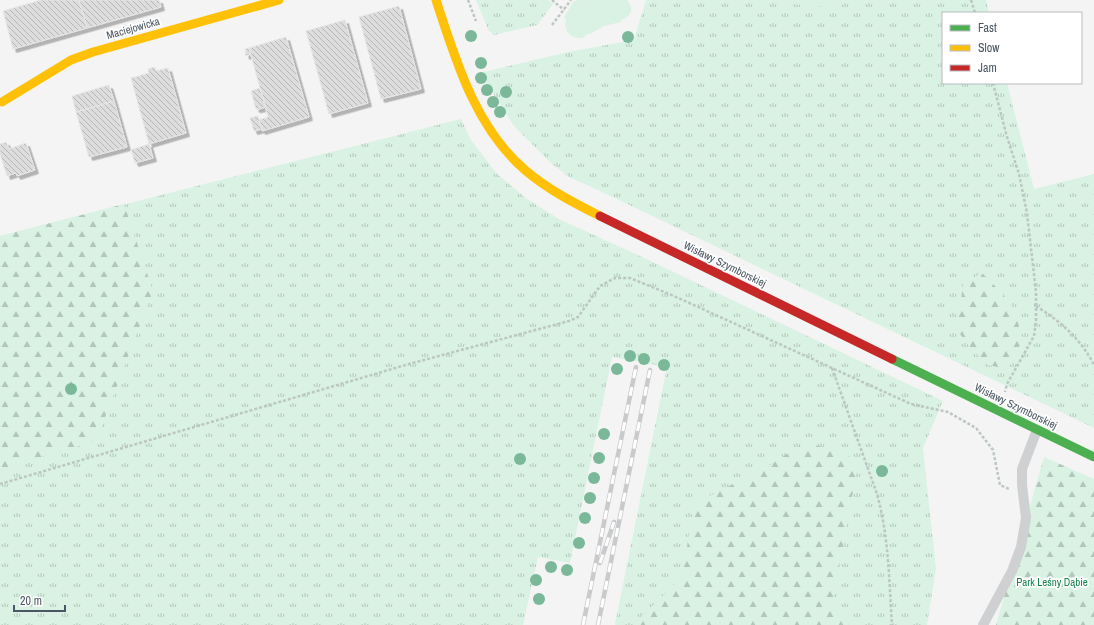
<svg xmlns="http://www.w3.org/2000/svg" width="1094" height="625" viewBox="0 0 1094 625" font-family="'Archivo Narrow',sans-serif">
	<defs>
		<pattern id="grass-tufts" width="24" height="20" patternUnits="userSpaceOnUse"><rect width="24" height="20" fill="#d9f2e3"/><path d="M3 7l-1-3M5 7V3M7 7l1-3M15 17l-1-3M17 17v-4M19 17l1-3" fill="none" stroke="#b2c7bb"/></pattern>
		<pattern id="forest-firs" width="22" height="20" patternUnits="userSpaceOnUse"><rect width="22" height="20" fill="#d9f2e3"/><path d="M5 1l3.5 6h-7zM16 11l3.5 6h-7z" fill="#b2c7bb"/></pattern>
		<pattern id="building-back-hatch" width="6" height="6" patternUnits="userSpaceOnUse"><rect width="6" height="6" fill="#ddddde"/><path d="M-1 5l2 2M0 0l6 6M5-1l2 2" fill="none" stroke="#b5b6b7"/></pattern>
		<filter id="shadow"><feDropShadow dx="3.5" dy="3.5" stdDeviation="0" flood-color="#0004"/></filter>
	</defs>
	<rect width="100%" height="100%" fill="#f4f4f4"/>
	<path fill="url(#grass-tufts)" d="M476,0H548L553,4L537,25L494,35L489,31Z
		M646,0H986L989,13H943V83H1007L1034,189L1094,174V428L596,189L569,177L551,163L514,126L480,73L568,52L634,40Z
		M461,119L471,140L497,174L527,199L559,219L655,263L943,401L923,448L936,569L927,625H616L615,624L667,367L612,357L570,563L538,557L523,625H0V236Z"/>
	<path fill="url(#forest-firs)" d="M124,204L153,291L96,441L0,469V236Z
		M982,273L1001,292L1017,313L1021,343L1008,369L988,365L972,350L957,330L963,284Z
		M804,443L847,452L857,470L833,600L849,625H633L682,577L694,504L770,465Z
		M1044,457L1094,479V625H996Z"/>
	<path fill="#d9f2e3" d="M577,0H627C635,9 631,17 621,20V22L604,26L590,34L589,33L582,38C570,39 563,30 566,19L564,17L574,1H575Z
		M768,0H853L834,8L771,2Z"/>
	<path fill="url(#building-back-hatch)" stroke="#e5e6e7" filter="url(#shadow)" d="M41,0H79L87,28L13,49L3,11Z
		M79,0H159L161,7L87,28Z
		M399,6L421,89L381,99L359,17Z
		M345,20L368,103L329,114L306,31Z
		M286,37L309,117L262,131L259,120L268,117L249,48Z
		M249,48L251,54L246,56L245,49Z
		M155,67L156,71L168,68L186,133L149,144L131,78L149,73L148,69Z
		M109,85L114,101L76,112L72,96Z
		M260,88L266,107L259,109H256L251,91Z
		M114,101L127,147L89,157L76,112Z
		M258,116L262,129L254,131L250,118Z
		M6,142L9,149L26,143L35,170L17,176L16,173L7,176L0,154V144Z
		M149,144L153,158L135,163L131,150Z"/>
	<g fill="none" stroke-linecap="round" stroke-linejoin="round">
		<path stroke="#bcc7c4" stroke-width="2.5" stroke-dasharray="3 2" stroke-linecap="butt" d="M468,0L476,21
			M552,0L564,10
			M971,0L975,13
			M552,25L571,0
			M993,83L1007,137L1019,174L1027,213L1036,292V320L1034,336L1007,384L1005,392
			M1036,306C1060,321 1081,339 1094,365
			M832,368L877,494C889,537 889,581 892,625
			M0,484L409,364L569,321L578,317L600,286L615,278H630L674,296L911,404L948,412L976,428L993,450L1000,485L1009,489"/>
		<path stroke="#ced0d2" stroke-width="10" d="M983,625L1012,571L1021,547L1026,518L1022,485V469L1037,430"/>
		<path stroke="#4caf50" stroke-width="9" d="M892,359L1094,457"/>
		<path stroke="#ffc107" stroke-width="9" d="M436,0C456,61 475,127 525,170C547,189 574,203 600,216
			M2,102L71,60L93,52L279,0"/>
		<path stroke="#c62828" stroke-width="9" d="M600,216L892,359"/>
		<defs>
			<path id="rail" d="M600,563L614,522
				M583,625L636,367
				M598,625L650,370"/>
		</defs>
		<use href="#rail" stroke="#c9cacc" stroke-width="4.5"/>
		<use href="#rail" stroke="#fff" stroke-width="3" stroke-dasharray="9" stroke-linecap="butt"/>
	</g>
	<g fill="#7ab899">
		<circle cx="471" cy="36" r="6"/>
		<circle cx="628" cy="37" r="6"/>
		<circle cx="481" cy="63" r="6"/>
		<circle cx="481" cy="78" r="6"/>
		<circle cx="487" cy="90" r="6"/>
		<circle cx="506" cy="92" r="6"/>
		<circle cx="493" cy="102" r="6"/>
		<circle cx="500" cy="112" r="6"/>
		<circle cx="630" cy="356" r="6"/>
		<circle cx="644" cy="359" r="6"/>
		<circle cx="664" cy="365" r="6"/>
		<circle cx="617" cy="369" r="6"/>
		<circle cx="71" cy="389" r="6"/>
		<circle cx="604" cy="434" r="6"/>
		<circle cx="599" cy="458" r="6"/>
		<circle cx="520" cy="459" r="6"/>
		<circle cx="882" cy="471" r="6"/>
		<circle cx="594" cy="478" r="6"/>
		<circle cx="590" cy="498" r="6"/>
		<circle cx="585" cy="518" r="6"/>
		<circle cx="579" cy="543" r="6"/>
		<circle cx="551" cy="567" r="6"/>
		<circle cx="567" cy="570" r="6"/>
		<circle cx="536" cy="580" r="6"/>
		<circle cx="539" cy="599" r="6"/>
	</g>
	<g text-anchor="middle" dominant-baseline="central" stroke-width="3.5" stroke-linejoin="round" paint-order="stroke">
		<g font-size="11" fill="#4a5661" stroke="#fff">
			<text transform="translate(133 28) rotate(-16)">Maciejowicka</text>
			<text transform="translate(725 264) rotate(26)">Wisławy Szymborskiej</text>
			<text transform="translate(1016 406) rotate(26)">Wisławy Szymborskiej</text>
		</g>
		<g font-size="11" fill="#17864f" stroke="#fff">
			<text x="1052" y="582">Park Leśny Dąbie</text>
		</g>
	</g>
	<rect x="942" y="12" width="140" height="72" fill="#ffffff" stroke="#b7bbc0"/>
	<rect x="950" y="25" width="20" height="6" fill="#4caf50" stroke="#b7bbc0"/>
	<text x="978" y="32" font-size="12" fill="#4a5661">Fast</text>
	<rect x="950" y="45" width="20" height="6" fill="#ffc107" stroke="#b7bbc0"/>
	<text x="978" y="52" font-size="12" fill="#4a5661">Slow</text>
	<rect x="950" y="65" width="20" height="6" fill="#c62828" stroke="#b7bbc0"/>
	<text x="978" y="72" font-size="12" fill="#4a5661">Jam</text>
	<path d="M14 605v6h51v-6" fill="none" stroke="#4a5661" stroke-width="2"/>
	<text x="20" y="605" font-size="12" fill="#4a5661" stroke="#ffffff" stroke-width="3" paint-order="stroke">20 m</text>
</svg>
